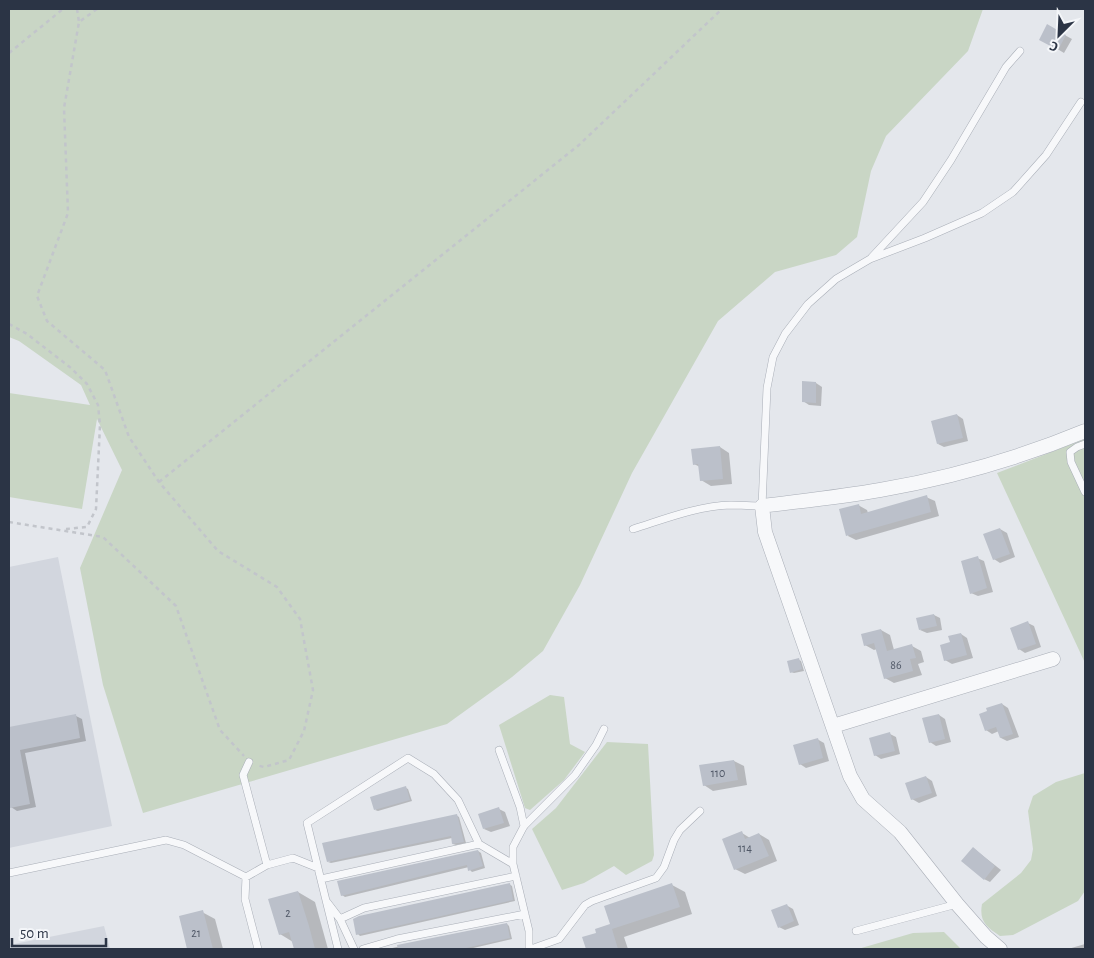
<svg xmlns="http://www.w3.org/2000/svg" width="1094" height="958" viewBox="0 0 1094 958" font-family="'Alegreya Sans',sans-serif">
	<rect width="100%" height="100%" fill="#e4e7ec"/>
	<path fill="#d2d6de" d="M58,557L112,826L9,848V567Z
		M104,926L110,949H9V945Z"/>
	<path fill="#c9d6c5" d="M9,9H983L968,51L886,136L871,171L857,237L836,255L775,272L718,321L632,473L580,585L543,651L512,677L447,724L143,813L103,685L80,568L122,470L97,419L82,509L9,497V393L90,405L81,385L19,341L9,337Z
		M1085,439V663L997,473Z
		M550,695L564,697L570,744L585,752L564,780L530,810L525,808L499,725Z
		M607,742L648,744L654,855L652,861L626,875L614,866L584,883L562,890L532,829L556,808Z
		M1085,773V891L1078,901L1013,935L1000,936C986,927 979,921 982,904L1021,873L1031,860L1033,849L1028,811L1033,796L1056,782Z
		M944,932L961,949H858L913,933Z"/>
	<path fill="#0003" d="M1048,26L1072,39L1064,53L1041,39Z
		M804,382L816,383L822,387L821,406L809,405L803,401Z
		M957,415L963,419L968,441L944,447L938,444Z
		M720,447L729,453L732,484L711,486L701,480L700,467L694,464Z
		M926,497L935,501L939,516L856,540L848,536L858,505L867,510L868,513Z
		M1000,529L1007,533L1015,557L1000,563L994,559Z
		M977,558L984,561L993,592L978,596L971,593Z
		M934,615L940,618L942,630L927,633L920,630Z
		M1028,623L1034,626L1041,647L1025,653L1019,649Z
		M881,630L890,635L894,650L912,646L921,651L924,662L918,664L922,675L894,683L885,678L877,649L874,650L865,645Z
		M961,634L967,638L973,658L952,664L945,660Z
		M799,660L801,661L804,671L794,673L791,672Z
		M1002,704L1008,708L1019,737L1007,741L1001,738L999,731L992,734L986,730Z
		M939,715L945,719L951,742L936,746L930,742Z
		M76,716L82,719L86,741L25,753L36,807L17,811L11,807L9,796V728Z
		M890,734L896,737L900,754L881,759L875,755Z
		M817,739L824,743L829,761L806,768L800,764Z
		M734,761L744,766L747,785L713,791L704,785Z
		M926,777L932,781L937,796L919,803L912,799Z
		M406,788L408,789L412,801L378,811L375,810Z
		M499,809L505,812L510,826L491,832L484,829Z
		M456,815L459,817L466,843L456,845L453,844L452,838L331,863L328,862Z
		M742,833L750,838L759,834L769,840L777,861L745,874L735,869Z
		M973,848L1001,870L990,882L984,879Z
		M478,851L481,853L485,868L472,872L470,870L469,867L345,897L342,895Z
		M509,884L512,886L515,901L360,936L358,934Z
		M672,885L685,892L692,914L624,937L628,949H588L584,938L598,934Z
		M298,892L315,902L328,949H295L293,942L280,934Z
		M786,905L793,909L799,925L785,930L779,927Z
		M202,912L215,919L223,949H188L180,917Z
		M507,924L509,926L512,939L469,949H388L422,941Z
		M1085,944V949H1068Z"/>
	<path fill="#bbc0ca" d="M1047,24L1066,35L1058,50L1039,40Z
		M802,381L816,382V403L802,402Z
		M957,414L963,438L937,444L931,421Z
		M720,446L723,479L700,481L698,464L693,465L691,449Z
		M927,495L931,512L846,536L839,509L859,504L861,514Z
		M1000,528L1010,554L993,560L983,534Z
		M978,556L987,588L970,594L961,561Z
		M934,614L937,626L919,630L916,618Z
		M1028,621L1036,644L1018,650L1010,628Z
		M881,629L887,651L912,644L916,658L910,659L913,671L884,679L874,643L864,646L861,634Z
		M961,633L967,655L944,661L940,645L950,642L948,636Z
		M799,658L802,669L790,673L787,661Z
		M1002,703L1013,734L1000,738L996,727L985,731L979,714L987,711L986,708Z
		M76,714L80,738L20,750L30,804L10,808L9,727Z
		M939,714L945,739L929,743L922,718Z
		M890,732L895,751L874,756L869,738Z
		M818,738L823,758L799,765L793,745Z
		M734,760L738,780L703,786L699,765Z
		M926,776L932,793L911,800L905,783Z
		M406,786L410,800L374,810L370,797Z
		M499,807L504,823L483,829L478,814Z
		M457,814L464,842L452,844L451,836L327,862L322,843Z
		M742,831L745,839L759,833L769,856L734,870L722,839Z
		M973,847L995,866L984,880L961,861Z
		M478,850L483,866L468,871L467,865L341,896L337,881Z
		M510,883L513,900L356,935L353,919L359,916Z
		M672,883L680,907L612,929L618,949H586L582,937L596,933L595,929L610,924L604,906Z
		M298,891L309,926L315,949H294L289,932L279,935L268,899Z
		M787,904L794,921L778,928L771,910Z
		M203,910L213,949H187L179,916Z
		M507,923L510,938L462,949H398L397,945Z"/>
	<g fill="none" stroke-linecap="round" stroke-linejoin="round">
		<defs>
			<path id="lane" d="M872,257L923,202L951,160L1006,67L1020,51
				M1085,444L1077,447L1070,452L1071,462L1085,492
				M633,529C665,519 697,506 731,505C741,505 752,506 762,506L767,388L773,357L785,334L808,304L836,279L870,259L925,238L982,213L1013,192L1046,155L1081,102
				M499,750L520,807L524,826
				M249,762L243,775L267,865L246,877L245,899L258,949
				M513,864V847L524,826L575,775L596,745L604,729
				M267,865L293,858L318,868L338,949
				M318,868L307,823L408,758L434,774L458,800L479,844L513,864L529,931V949
				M9,873L166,840L184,845L246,877
				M321,879L479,844
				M327,902L340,919L354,949
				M340,919L364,908L516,876
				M856,931L957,904
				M363,949L397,939L525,914
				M531,949L559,939L585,905L592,901L656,878L664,867L674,840L680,830L700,811"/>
			<path id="street" d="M833,726L1053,659
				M1000,949L986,937L957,904L900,832L863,799L850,776L765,532L762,506C801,501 841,497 880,490C949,478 1020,458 1085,431"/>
		</defs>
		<use href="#lane" stroke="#a9aeb7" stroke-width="8"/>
		<use href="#street" stroke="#a9aeb7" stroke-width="15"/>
		<path stroke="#c2c5cb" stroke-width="2.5" stroke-dasharray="4 4" stroke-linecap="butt" d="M77,9L79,22
			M97,9L79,22L64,108L68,213L37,296L47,321L105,370L129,437L159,482L218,551L277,587L300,619L313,690L304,731L289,760L264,767L256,765
			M9,53L63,9
			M9,324L27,334L71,368L87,384L98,405L100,425L96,509L87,527L66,529
			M159,482L579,145L722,9
			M9,522L103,537L176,606L220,730L244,756"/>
		<use href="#lane" stroke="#f7f8fa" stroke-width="7"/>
		<use href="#street" stroke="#f7f8fa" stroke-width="14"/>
	</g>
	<g text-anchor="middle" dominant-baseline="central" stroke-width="5" stroke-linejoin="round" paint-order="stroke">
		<g font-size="12" fill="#4f5766">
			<text x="896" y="665">86</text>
			<text x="718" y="773">110</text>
			<text x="745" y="848">114</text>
			<text x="288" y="913">2</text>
			<text x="196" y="933">21</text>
		</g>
	</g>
	<rect width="1094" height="958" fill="none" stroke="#2b3445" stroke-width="20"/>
	<g transform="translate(1059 35) rotate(204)" stroke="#f4f6f9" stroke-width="4" paint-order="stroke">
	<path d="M0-4L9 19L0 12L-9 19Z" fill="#2b3445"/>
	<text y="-8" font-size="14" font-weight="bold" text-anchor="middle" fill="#2b3445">С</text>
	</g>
	<path d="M12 938v8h94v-8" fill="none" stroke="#2b3445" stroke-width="2.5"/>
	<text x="20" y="938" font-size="15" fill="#2b3445" stroke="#f4f6f9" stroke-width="4" paint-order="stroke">50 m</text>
</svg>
